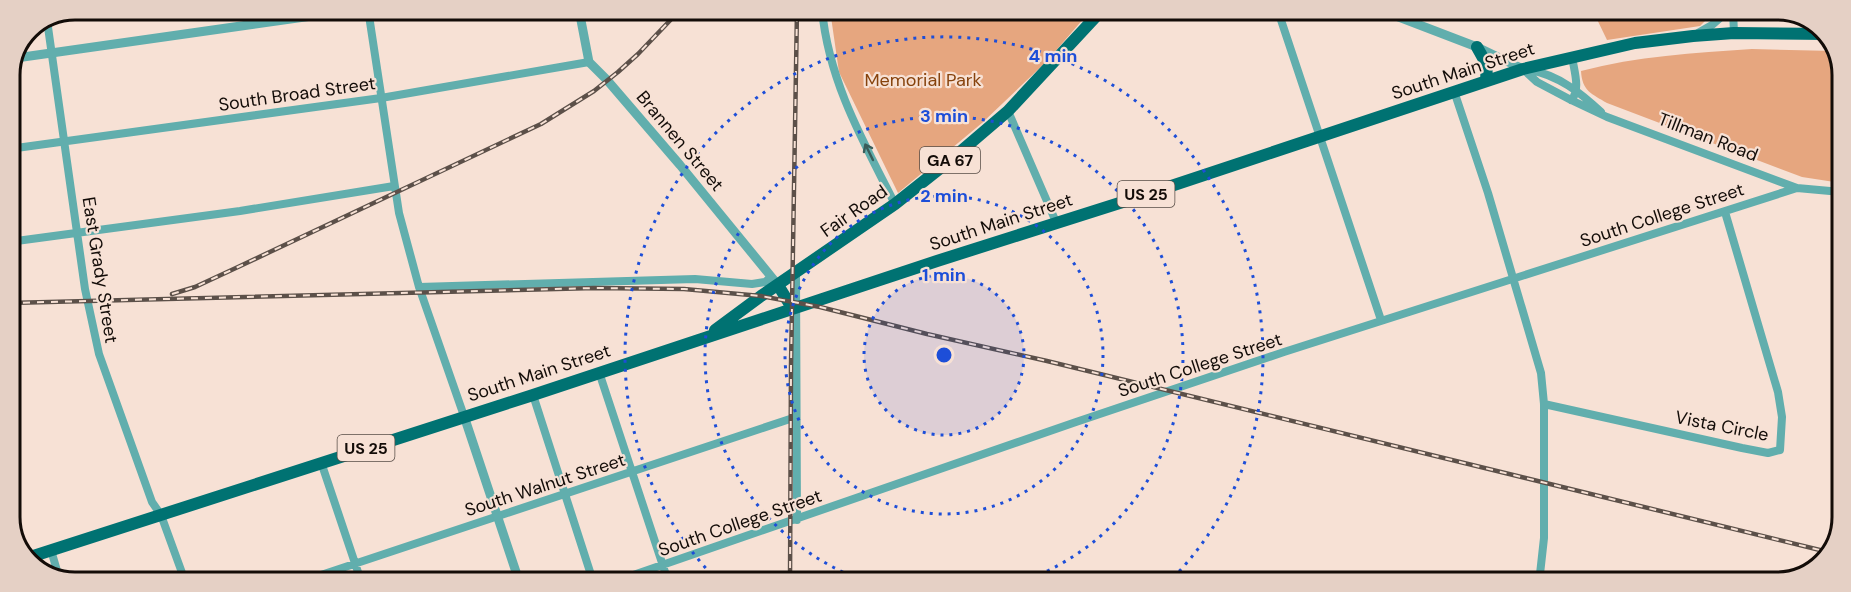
<svg xmlns="http://www.w3.org/2000/svg" width="1851" height="592" viewBox="0 0 1851 592" font-family="'DM Sans',sans-serif">
	<rect width="100%" height="100%" fill="#f7e1d5"/>
	<path fill="#e6a67f" d="M830,10H1091L1046,62L982,123L898,193L839,72Z
		M1593,11H1715L1700,26L1607,40Z
		M1752,49L1835,51L1842,70L1841,183L1802,177L1607,103C1592,94 1582,91 1581,71C1637,56 1694,53 1752,49Z"/>
	<g fill="none" stroke-linecap="round" stroke-linejoin="round">
		<path stroke="#61aead" stroke-width="8" d="M368,9L399,213L419,287L464,416
			M822,10C829,82 863,141 895,204
			M1278,11L1381,320
			M1733,11L1734,33
			M47,20L85,289L99,354L152,502L161,515L185,581
			M1698,33L1712,25L1728,11
			M1523,69L1537,82L1571,100L1607,117L1797,188L1841,192
			M1530,70C1558,75 1581,93 1601,112
			M1454,91L1488,193L1541,373L1544,404V538L1539,583
			M1571,100C1581,91 1574,70 1572,57
			M1008,111L1056,222
			M9,149L381,98L589,62
			M9,242L240,211L394,186
			M796,274L797,520
			M419,287L695,279L752,284L765,282L771,277
			M599,372L668,581
			M533,395L593,581
			M1544,404L1742,448L1768,453L1780,450L1782,417L1778,392L1725,212
			M321,462L361,581
			M51,550L60,581
			M303,581L796,417
			M616,581L1076,422L1284,352L1797,188"/>
		<path stroke="#61aead" stroke-width="9" d="M579,10L589,62L607,80L680,165L778,285
			M1383,11L1477,47L1523,69
			M16,58L361,9
			M464,416L519,581"/>
		<path stroke="#007272" stroke-width="12" d="M1477,47L1487,65L1486,80
			M778,285L792,308
			M715,330L761,296L895,204L953,158L1008,111L1102,10
			M24,559L533,395L937,261L1129,200L1523,69L1635,43L1693,36L1734,33L1828,34"/>
		<defs>
			<path id="rail" d="M172,294L195,287L238,267L541,124L594,91L618,72L638,54L680,10
				M9,303L595,288L684,289L761,296L820,307L927,334L1047,361L1828,552
				M790,582L791,366L797,10"/>
		</defs>
		<use href="#rail" stroke="#5c5049" stroke-width="4.5"/>
		<use href="#rail" stroke="#f7e1d5" stroke-width="2" stroke-dasharray="7" stroke-linecap="butt"/>
	</g>
	<defs><path id="oneway-shaft" d="M-6 0H5M1.5-3L5.5 0L1.5 3" fill="none" stroke-width="1.6" stroke-linecap="round" stroke-linejoin="round" transform="scale(1.5)"/></defs>
	<use stroke="#3a5d5a" href="#oneway-shaft" transform="translate(869 152) rotate(-116)"/>
	<circle cx="944" cy="355" r="80" fill="#1d4ed8" fill-opacity=".12"/>
	<g fill="none" stroke="#1d4ed8" stroke-width="3" stroke-dasharray="3 6">
		<circle cx="944" cy="355" r="80"/>
		<circle cx="944" cy="355" r="159"/>
		<path d="M868 582A239 239 0 1 1 1020 582"/>
		<path d="M718 581A319 319 0 1 1 1170 581"/>
	</g>
	<g text-anchor="middle" dominant-baseline="central" stroke-width="4.5" stroke-linejoin="round" paint-order="stroke">
		<g fill="#f7e1d5" stroke="#574c46" stroke-width="1.5">
			<rect x="920" y="147" width="60" height="26" rx="4.5"/>
			<rect x="1117.5" y="181" width="57" height="26" rx="4.5"/>
			<rect x="337.5" y="435" width="57" height="26" rx="4.5"/>
		</g>
		<g font-size="16" font-weight="bold" fill="#130c08">
			<text x="950" y="160">GA 67</text>
			<text x="1146" y="194">US 25</text>
			<text x="366" y="448">US 25</text>
		</g>
		<g font-size="18" fill="#130c08" stroke="#f7e1d5">
			<text transform="translate(1463 71) rotate(-18)">South Main Street</text>
			<text transform="translate(297 94) rotate(-8)">South Broad Street</text>
			<text transform="translate(1708 137) rotate(21)">Tillman Road</text>
			<text transform="translate(680 141) rotate(50)">Brannen Street</text>
			<text transform="translate(854 211) rotate(-35)">Fair Road</text>
			<text transform="translate(1662 215) rotate(-18)">South College Street</text>
			<text transform="translate(1001 222) rotate(-18)">South Main Street</text>
			<text transform="translate(100 270) rotate(81)">East Grady Street</text>
			<text transform="translate(1200 365) rotate(-18)">South College Street</text>
			<text transform="translate(539 373) rotate(-18)">South Main Street</text>
			<text transform="translate(1722 426) rotate(11)">Vista Circle</text>
			<text transform="translate(545 485) rotate(-18)">South Walnut Street</text>
			<text transform="translate(740 523) rotate(-19)">South College Street</text>
		</g>
		<g font-size="18" fill="#87430d" stroke="#f7e1d5">
			<text x="923" y="80">Memorial Park</text>
		</g>
	</g>
	<path d="M0 0H1851V592H0ZM75 20H1777A55 55 0 0 1 1832 75V517A55 55 0 0 1 1777 572H75A55 55 0 0 1 20 517V75A55 55 0 0 1 75 20Z" fill="#e5d0c5" fill-rule="evenodd"/>
	<path fill="none" stroke="#130c08" stroke-width="3" d="M75 20H1777A55 55 0 0 1 1832 75V517A55 55 0 0 1 1777 572H75A55 55 0 0 1 20 517V75A55 55 0 0 1 75 20Z"/>
	<circle cx="944" cy="355" r="9" fill="#1d4ed8" stroke="#f7e1d5" stroke-width="3"/>
	<g font-size="18" text-anchor="middle" font-weight="bold" fill="#1d4ed8" stroke="#f7e1d5" stroke-width="4.5" stroke-linejoin="round" paint-order="stroke">
		<text x="1053" y="62">4 min</text>
		<text x="944" y="122">3 min</text>
		<text x="944" y="202">2 min</text>
		<text x="944" y="281">1 min</text>
	</g>
</svg>
